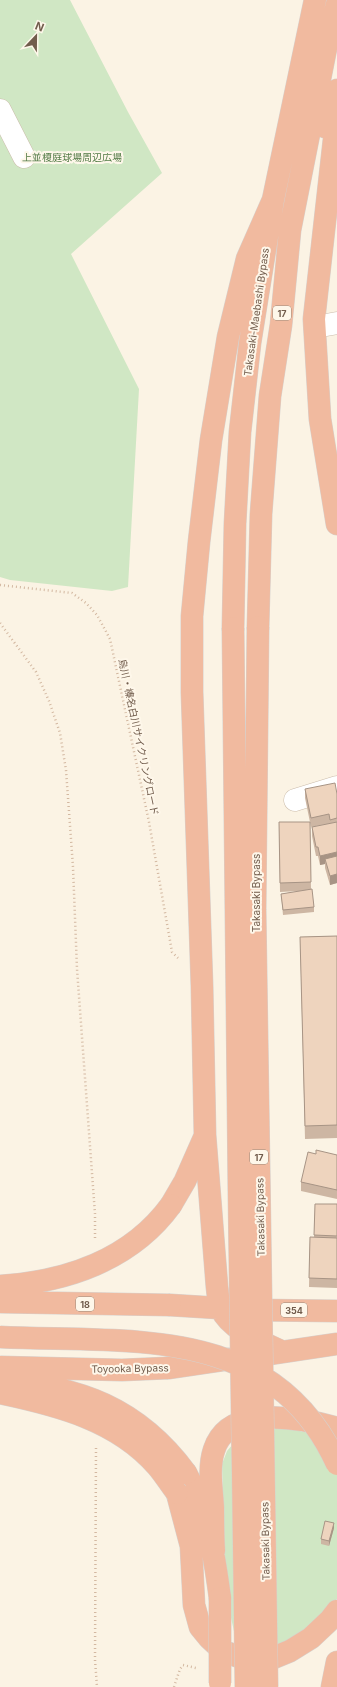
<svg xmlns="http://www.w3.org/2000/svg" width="337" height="1687" viewBox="0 0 337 1687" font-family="Inter,'Noto Sans JP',sans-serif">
	<rect width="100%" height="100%" fill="#fbf3e4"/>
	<path fill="#d0e7c4" d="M0,0H70L128,112L162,173L71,254L139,389L128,587L112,591L10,580L0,577Z
		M273,1428L291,1429L337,1439V1599L317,1621L280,1647L237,1645L226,1595L222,1464L227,1451L233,1444Z"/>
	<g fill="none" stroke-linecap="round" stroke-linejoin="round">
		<defs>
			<path id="minor" d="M0,110L24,157
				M315,327L337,323
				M295,800L337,787"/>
			<path id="highway" d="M337,113L314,319L320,419L337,524
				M325,127L337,90
				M273,200L247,259L228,337L211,440L199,542L192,616V692L202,986L205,1135L217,1287C218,1294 218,1303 221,1309C230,1330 264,1343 283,1352
				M258,627L261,514L270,396L281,325L290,230L328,38L337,4
				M233,628L235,524L240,432L250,343L273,200L315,0
				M171,1205L185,1181L204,1138
				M170,1305L251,1310L337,1311
				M269,1354L337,1344
				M168,1368L229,1359
				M186,1473C208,1513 214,1553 220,1598
				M177,1493L191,1546L194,1605L200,1627L209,1638L223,1651L250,1661L273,1658L290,1651L311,1638L330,1620L337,1611
				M214,1551C213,1536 213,1522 213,1508C212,1489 208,1468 214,1450C229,1403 302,1418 337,1428
				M332,1687L337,1662"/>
		</defs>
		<use href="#minor" stroke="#cbbcab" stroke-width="23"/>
		<use href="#highway" stroke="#d7d1cd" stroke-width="23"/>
		<path stroke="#d3b8a1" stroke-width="2.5" stroke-dasharray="1 3" stroke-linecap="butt" d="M0,585L72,593L86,603L97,615L110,639L149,822L172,952L178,958
			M0,623L36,672L49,701L60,733L66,770L73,867L77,969L95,1214V1239
			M96,1448L95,1660L97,1687
			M174,1687L180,1669L183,1665L196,1668"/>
		<use href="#minor" stroke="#fff" stroke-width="22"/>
		<use href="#highway" stroke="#f1ba9f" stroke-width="22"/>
		<defs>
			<path id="highway-bridge" d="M258,627L255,910L267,1687
				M233,628L239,1191L246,1687
				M0,1286C66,1282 131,1260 171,1205
				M0,1302L170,1305
				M0,1337C129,1343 273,1323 337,1464
				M0,1367L122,1370L168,1368
				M0,1381C79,1386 138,1408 186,1473
				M0,1393C57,1405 117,1420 157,1466C164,1474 170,1484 177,1493
				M220,1598V1683"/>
		</defs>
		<use href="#highway-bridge" stroke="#d7d1cd" stroke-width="23" stroke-linecap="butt"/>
		<use href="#highway-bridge" stroke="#f1ba9f" stroke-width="22"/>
	</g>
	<path fill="#cdb6a3" d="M305,789L337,794V883L330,885L325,868V864L320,865L318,856H316L312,836V827L329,823L311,827L305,798Z
		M279,822H310L311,889L314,907V912L283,915L281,894L299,891L280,892Z
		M337,936V1138L305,1139L300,937Z
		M337,1155V1199L301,1191V1182Z
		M315,1204H337V1288L309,1287L310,1237H314Z
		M334,1528L329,1546L321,1544V1539Z"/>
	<path fill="#a79485" d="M337,852V861L325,859V864L320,865V856Z
		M337,874V883L330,885V876Z
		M334,1523V1528L329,1546V1541Z"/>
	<path fill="#eed4be" stroke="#a79485" d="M335,783L337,794V818L330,820L329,814L311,818L305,789Z
		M279,822H310L311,882L280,883Z
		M337,822V852L320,856L318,847H316L312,827Z
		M337,856V874L330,876L325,859Z
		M312,889L314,907L283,910L281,894Z
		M337,936V1125L305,1126L300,937Z
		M316,1150L337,1155V1190L301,1182L308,1152L316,1154Z
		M315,1204H337V1236L314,1235Z
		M310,1237L337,1238V1279L309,1278Z
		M325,1521L334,1523L329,1541L321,1539Z"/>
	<g text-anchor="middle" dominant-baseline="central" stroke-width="4" stroke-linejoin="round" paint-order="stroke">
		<g fill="#fef7ea" stroke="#9b8a7b" stroke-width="1">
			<rect x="273" y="306" width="18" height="14" rx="3"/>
			<rect x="250" y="1150" width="18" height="14" rx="3"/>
			<rect x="76" y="1297" width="18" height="14" rx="3"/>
			<rect x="281" y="1303" width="26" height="14" rx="3"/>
		</g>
		<g font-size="9" font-weight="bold" fill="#715c4c">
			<text x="282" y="313">17</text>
			<text x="259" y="1157">17</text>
			<text x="85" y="1304">18</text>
			<text x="294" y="1310">354</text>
		</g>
		<g font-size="10" fill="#547c47" stroke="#fef7ea">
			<text x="72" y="157">上並榎庭球場周辺広場</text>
		</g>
		<g font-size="10" fill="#715c4c" stroke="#fef7ea">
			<text transform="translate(256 312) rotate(-82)">Takasaki-Maebashi Bypass</text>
			<text transform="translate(139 737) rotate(78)">烏川・榛名白川サイクリングロード</text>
			<text transform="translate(256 893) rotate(-90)">Takasaki Bypass</text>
			<text transform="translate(260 1217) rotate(-91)">Takasaki Bypass</text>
			<text transform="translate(130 1368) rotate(-1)">Toyooka Bypass</text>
			<text transform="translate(265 1541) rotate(-91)">Takasaki Bypass</text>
		</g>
	</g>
	<g transform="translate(36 36) rotate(22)" stroke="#fef7ea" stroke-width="3" paint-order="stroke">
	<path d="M0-3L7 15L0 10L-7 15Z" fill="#715c4c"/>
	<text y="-6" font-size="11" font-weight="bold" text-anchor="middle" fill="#715c4c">N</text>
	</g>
</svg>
